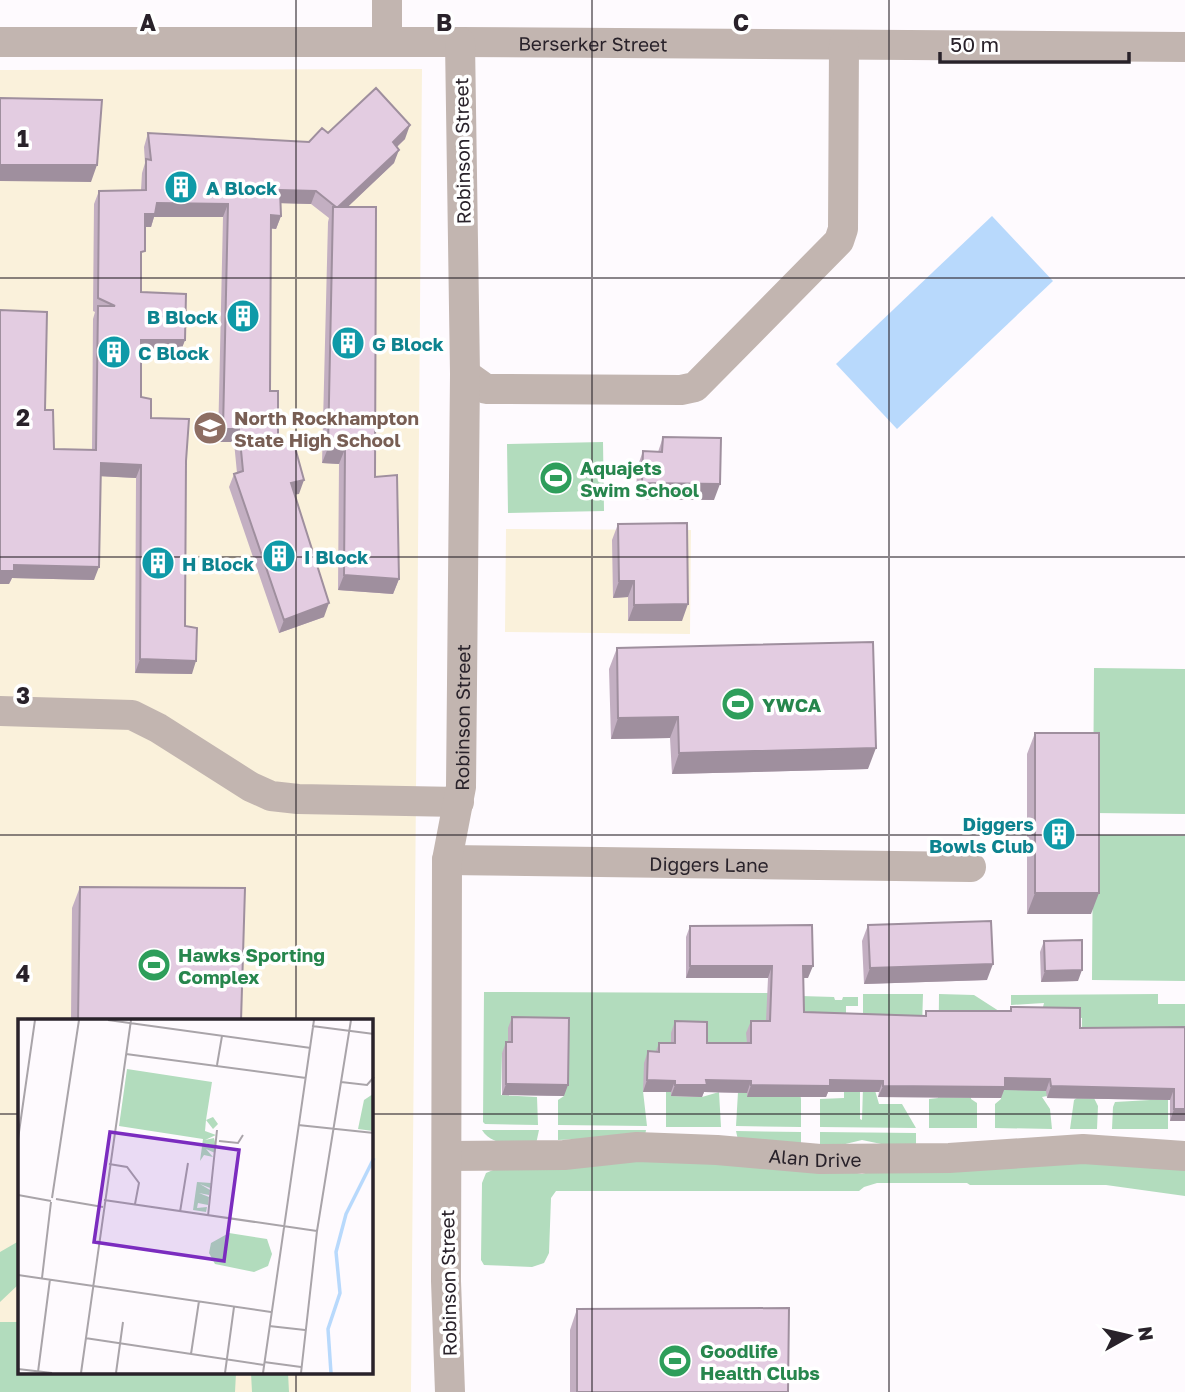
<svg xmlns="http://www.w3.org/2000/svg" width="1185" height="1392" font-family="'Golos Text',sans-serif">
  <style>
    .education { fill: #faf1db; fill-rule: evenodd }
    .green { fill: #b2dcbd }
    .water { fill: #b8d9fc }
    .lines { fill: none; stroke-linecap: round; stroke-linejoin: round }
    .minor { stroke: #c2b5b0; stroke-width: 30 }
    .wall { fill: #c3afc2 }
    .shaded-wall { fill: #9f8f9e }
    .building { fill: #e3cce1; stroke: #9f8f9e; stroke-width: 2 }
    .grid { fill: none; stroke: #29222a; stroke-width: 2; stroke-opacity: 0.55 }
    .labels { text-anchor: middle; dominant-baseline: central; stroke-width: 7; stroke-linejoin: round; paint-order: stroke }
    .street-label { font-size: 19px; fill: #29222a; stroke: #fff }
    .culture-label { font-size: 19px; font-weight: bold; fill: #0d838f; stroke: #fff; text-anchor: start }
    .education-label { font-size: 19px; font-weight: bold; fill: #785e54; stroke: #fff; text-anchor: start }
    .leisure-label { font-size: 19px; font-weight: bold; fill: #27864d; stroke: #fff; text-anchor: start }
    .inset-river { fill: none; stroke: #b8d9fc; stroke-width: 3.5 }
    .inset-road { fill: none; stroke: #a9a4a9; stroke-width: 2 }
    .view { fill: #7b2cbf; fill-opacity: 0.15; stroke: #7b2cbf; stroke-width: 3.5 }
    .inset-edge { fill: none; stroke: #29222a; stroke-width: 3.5 }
    .grid-label { font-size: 23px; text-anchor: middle; font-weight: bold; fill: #29222a; stroke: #fff; stroke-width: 7; stroke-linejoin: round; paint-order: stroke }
  </style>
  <rect width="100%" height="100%" fill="#fefafe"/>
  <path class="education" d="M422,69L411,1392H0V70ZM19,1021H371V1373H19Z
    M506,529L691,530L690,634L505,632Z"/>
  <path class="green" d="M603,442L604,511L508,513L507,444Z
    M1094,668L1185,669V814L1093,813Z
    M1093,835L1185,836V981L1092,980Z
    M484,992L784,993L801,1099V1127L736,1126L738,1092L747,1093V1096L768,1020L747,1054L707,1091L708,1033H671V1054L643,1091L647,1126L558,1125V1100L564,1096L565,1029L502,1053L501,1095L537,1097L538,1125L485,1124L483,1122Z
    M863,994H923L922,1026L863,1047Z
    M939,994L974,995L1002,1013L972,1087L971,1099L977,1103V1128H929V1099L938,1098Z
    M1158,994V1004H1185V1049L1168,1094V1129H1112L1113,1107L1115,1102L1150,1100L1093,1096L1098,1106L1097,1129H1070L1074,1100L1081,1095L1082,1018L1036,1009L1043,1007L1044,1003L1011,1005V995Z
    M801,996L834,997L835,1000H842L843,997H858V1006H846V1024H805Z
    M1001,1083L1047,1091V1096L1042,1097L1050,1109L1052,1129L995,1128V1104L1001,1099Z
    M863,1087H874L879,1104H902L916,1128L820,1127V1099L844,1098V1092L860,1090V1119L862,1120Z
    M666,1092H671V1096L702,1097L719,1092L721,1127H666Z
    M482,1130H539L536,1144C518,1143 493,1148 482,1130Z
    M558,1130H646L645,1136L558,1140Z
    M736,1131L801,1132V1143L738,1140Z
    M820,1132L916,1133V1146H891L862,1140L833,1147L820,1145Z
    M661,1159L833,1168L862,1174L883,1168L1043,1161L1185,1166V1196L1106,1185H970L967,1183H877L864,1187L859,1191H556L551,1198L549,1253L544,1263L532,1267L484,1265L481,1260L482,1183L486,1173L493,1170Z
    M19,1241V1284L0,1302V1252Z
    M0,1322H19V1373H236L235,1392H0Z
    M251,1373H288L289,1392H252Z"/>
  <path class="water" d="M992,216L1053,281L897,429L836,364Z"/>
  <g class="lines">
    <g class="minor">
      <path d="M387,0V42"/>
      <path id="s1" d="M0,42H460L1185,47"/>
      <path d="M465,374L486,389L681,390L695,387L839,241L843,229L844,45"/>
      <path d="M0,711L132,715L158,728L251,787L271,796L298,799L459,802"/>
      <path id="s2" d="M447,860L971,867"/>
      <path id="s3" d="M447,1156L564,1155L637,1147L717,1150L820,1159L949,1158L1083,1149L1185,1156"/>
      <path id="s4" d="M450,1392L446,1281L447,860L461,787L465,374L460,42"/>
    </g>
  </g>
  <path class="wall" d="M148,133L309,142L328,133L405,139L397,147L394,163L347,207L375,477L399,579L393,594L338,590L339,464L322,463L328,222L329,218L311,204L280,203L281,216L276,229L271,228L270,391L278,445L299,494H295L324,617L279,633L229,487L234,474L237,473L234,442H218L223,217H154L151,227H145L141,262V292L185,340L180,353L141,354V397L151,418L186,461L185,626L192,674L135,673L136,478L101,476L94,580L12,578L9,584L45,410L54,449L92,450L93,319L95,312L93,311L94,204L99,191L141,190L142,173L145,163L144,147Z
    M663,437L714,500L636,499L637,468L643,451L658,452Z
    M618,524L682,621H628V597L613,598L612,540Z
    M617,648L868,769L672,774L670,738L611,739L609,669Z
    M1035,733L1091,914H1027V754Z
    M80,887L241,1021H71L72,908Z
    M868,925L987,980L864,984L862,941Z
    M690,926L808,978H803L804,1012L925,1016L926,1011H1010L1011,1007L1080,1028L1185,1027V1121H1170V1100L1047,1098L1046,1091L1004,1090L1001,1098L878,1097L879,1092H828L826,1097H747V1093L704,1092L702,1097L671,1096V1092H643L644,1063L648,1051H656L659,1043H671V1033L675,1021L707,1043H747L746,1033L751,1021H766L768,978H686V937Z
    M1044,941L1078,981L1041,982L1040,952Z
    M512,1017L564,1096L502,1095V1053L506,1042H508V1028Z
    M577,1309L788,1392H570V1330Z"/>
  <path class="shaded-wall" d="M410,125L405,139L388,155L393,142Z
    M399,150L394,163L333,221L337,208Z
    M0,165H97L91,182L0,181Z
    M280,190L316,191L311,204L275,203Z
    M157,203L228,204L223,217H154L151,227H140L145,214Z
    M271,215L281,216L276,229L266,228Z
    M141,340H185L180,353L136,354Z
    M223,429H239L234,442H218Z
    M328,448L345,449L339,464L322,463Z
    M101,463L141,465L136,478L96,476Z
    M304,480L299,494L286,496L291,483Z
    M642,483L720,484L714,500L636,499Z
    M14,565L99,567L94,580L12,578L9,584H0V571Z
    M344,575L399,579L393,594L338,590Z
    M619,581H634L628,597L613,598Z
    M329,603L324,617L279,633L284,620Z
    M688,604L682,621H628L634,605Z
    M140,659L196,661L192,674L135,673Z
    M678,717L670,738L611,739L618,718Z
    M876,748L868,769L672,774L679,753Z
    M1035,893H1099L1091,914H1027Z
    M993,964L987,980L864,984L870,968Z
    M690,966H772L768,978H686Z
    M803,966H813L808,978H798Z
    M1082,970L1078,981L1041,982L1045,971Z
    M1005,1078L1050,1079L1046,1091L1004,1090L1001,1098L878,1097L883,1086Z
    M647,1080L675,1081L671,1092H643Z
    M706,1080L751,1081L747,1093L704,1092L702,1097L671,1096L675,1085Z
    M830,1080L883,1081L879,1092H828L826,1097H747L751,1085Z
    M506,1084L568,1085L564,1096L502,1095Z
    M1051,1086L1174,1089L1170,1100L1047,1098Z
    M1174,1109H1185V1121H1170Z"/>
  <path class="building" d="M376,88L410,125L393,142L399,150L338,207H336L316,191L280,190L281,216L271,215L270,391H278V445L293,440L304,480L291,483L329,603L284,620L234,474L243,471L239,429H223L228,204L157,203L155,214H145V251L141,252V292L186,294L185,340H141V397L151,399V418L189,419L186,461L185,626L197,628L196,661L140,659L141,465L101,463L99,567L14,565V571H0V310L47,312L45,410H53L54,449L96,450L98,306H115L98,298L99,191L146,190V159L151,160L148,133L309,142L322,128L328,133Z
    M0,98L102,100L97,165H0Z
    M333,207H376L375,477L397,475L399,579L344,575L345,449L328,448Z
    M663,437L721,438L720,484L642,483L643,451L662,452Z
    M687,523L688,604L634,605V581H619L618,524Z
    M873,642L876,748L679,753L678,717L618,718L617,648Z
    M1035,733H1099V893H1035Z
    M80,887L245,888L241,1021H78Z
    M991,921L993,964L870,968L868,925Z
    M812,925L813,966H803L804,1012L926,1016V1011H1011V1007L1080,1008V1028L1185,1027V1109H1174V1089L1051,1086L1050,1079L1005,1078V1087L883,1086V1081L830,1080V1086L751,1085V1081L706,1080L707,1085H675V1081L647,1080L648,1051L659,1052V1043H675V1021L707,1022V1043H751V1021H770L772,966H690V926Z
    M1082,940V970L1045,971L1044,941Z
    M512,1017L569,1018L568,1085L506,1084V1042H512Z
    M789,1308L788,1392H577V1309Z"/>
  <path class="grid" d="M296,0V1021M592,0V1392M889,0V1392M0,278H1185M0,557H1185M0,835H1185M0,1114H19M371,1114H1185M296,1373V1392"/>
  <defs>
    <symbol id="building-disc" viewBox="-11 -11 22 22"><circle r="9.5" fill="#0f9aa8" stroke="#fff"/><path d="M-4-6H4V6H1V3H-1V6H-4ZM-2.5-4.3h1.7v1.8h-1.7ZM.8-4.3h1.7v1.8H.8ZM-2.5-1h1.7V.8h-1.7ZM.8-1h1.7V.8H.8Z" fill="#fff"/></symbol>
    <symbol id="school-disc" viewBox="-11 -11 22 22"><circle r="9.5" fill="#8d6e63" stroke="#fff"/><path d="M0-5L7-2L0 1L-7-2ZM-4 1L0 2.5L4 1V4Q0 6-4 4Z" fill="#fff"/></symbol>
    <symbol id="stadium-disc" viewBox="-11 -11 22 22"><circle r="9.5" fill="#2e9e5b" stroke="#fff"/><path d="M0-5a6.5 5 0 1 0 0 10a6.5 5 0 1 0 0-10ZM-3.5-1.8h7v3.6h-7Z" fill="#fff"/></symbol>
  </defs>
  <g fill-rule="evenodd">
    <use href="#building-disc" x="162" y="168" width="38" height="38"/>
    <use href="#building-disc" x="224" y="297" width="38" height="38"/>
    <use href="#building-disc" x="329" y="324" width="38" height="38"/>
    <use href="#building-disc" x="95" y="333" width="38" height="38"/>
    <use href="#school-disc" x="191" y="409" width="38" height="38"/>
    <use href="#stadium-disc" x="537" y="459" width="38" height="38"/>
    <use href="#building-disc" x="260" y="537" width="38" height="38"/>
    <use href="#building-disc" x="139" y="544" width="38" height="38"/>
    <use href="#stadium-disc" x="719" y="685" width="38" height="38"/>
    <use href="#building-disc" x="1040" y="815" width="38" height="38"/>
    <use href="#stadium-disc" x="135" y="946" width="38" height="38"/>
    <use href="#stadium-disc" x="656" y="1342" width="38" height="38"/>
  </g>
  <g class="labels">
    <g class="street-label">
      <text stroke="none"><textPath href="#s1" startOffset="593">Berserker Street</textPath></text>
      <text transform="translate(462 151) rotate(-91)">Robinson Street</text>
      <text stroke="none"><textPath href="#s4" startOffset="676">Robinson Street</textPath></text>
      <text stroke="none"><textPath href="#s2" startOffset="262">Diggers Lane</textPath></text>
      <text stroke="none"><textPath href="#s3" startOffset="369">Alan Drive</textPath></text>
      <text transform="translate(448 1283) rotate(-91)">Robinson Street</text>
    </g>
    <g class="culture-label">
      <text x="206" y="187">A Block</text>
      <text x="218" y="316" text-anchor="end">B Block</text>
      <text x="372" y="343">G Block</text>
      <text x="138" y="352">C Block</text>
      <text x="304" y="556">I Block</text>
      <text x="182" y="563">H Block</text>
      <text x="1034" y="823" text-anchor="end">Diggers<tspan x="1034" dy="22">Bowls Club</tspan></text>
    </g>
    <g class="education-label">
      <text x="234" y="417">North Rockhampton<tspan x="234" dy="22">State High School</tspan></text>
    </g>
    <g class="leisure-label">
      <text x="580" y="467">Aquajets<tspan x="580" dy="22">Swim School</tspan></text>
      <text x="762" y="704">YWCA</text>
      <text x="178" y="954">Hawks Sporting<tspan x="178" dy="22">Complex</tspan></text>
      <text x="700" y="1350">Goodlife<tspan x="700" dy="22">Health Clubs</tspan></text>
    </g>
  </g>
  <g transform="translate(18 1019)">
    <rect width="355" height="355" fill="#fefafe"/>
    <path d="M109,50L194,63L188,101L195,98L200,105L195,110L188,101L187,112L198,116L187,121L196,119L198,127L186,124L198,129L197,134L188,130L195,138L186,136L182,142L185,120L101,107ZM355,75V112L340,110L346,81ZM179,163L193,164L192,169L182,165L192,171L191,176L181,174L191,178L190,186L180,184L179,189L189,188L188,193L175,191ZM211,214L249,220L254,235L250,247L236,253L197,245L191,234L193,224Z" fill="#b2dcbd"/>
    <path class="inset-river" d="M313,354L310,310L322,274L318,233L328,195L356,139"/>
    <path class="inset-road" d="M90,1L293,29M294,7L356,15M108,35L288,59M199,46L204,17M323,63L349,66L356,58M280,106L356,114M0,120L17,1M201,122L220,124L225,116M91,145L109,148L121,164L117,185M0,176L33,182M34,179L61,1M38,180L85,188M86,181L299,212M162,193L170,144M190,197L199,111M0,256L253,293M24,259L33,183M251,307L287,311M67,319L246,346M173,335L181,282M246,343L283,348M0,350L34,354M20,353L32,260M63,354L113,1M98,354L105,303M207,354L216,288M245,354L296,1M283,354L299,212L333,1"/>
    <path class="view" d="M92,113L221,131L206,242L76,223Z"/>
    <rect width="355" height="355" class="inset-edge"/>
  </g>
  <g class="grid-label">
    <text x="148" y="31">A</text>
    <text x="444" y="31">B</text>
    <text x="741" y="31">C</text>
    <text x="23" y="147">1</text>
    <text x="23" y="426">2</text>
    <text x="23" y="704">3</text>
    <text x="23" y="982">4</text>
  </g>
  <g transform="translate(1129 1336) rotate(82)" stroke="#ffffff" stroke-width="5" paint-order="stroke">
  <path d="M0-5L12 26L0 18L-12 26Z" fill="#29222a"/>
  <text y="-10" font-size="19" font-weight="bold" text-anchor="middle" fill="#29222a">N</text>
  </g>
  <path d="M940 52v10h189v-10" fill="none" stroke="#29222a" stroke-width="3.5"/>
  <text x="950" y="52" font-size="21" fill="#29222a" stroke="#ffffff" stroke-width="5" paint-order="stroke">50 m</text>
</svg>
